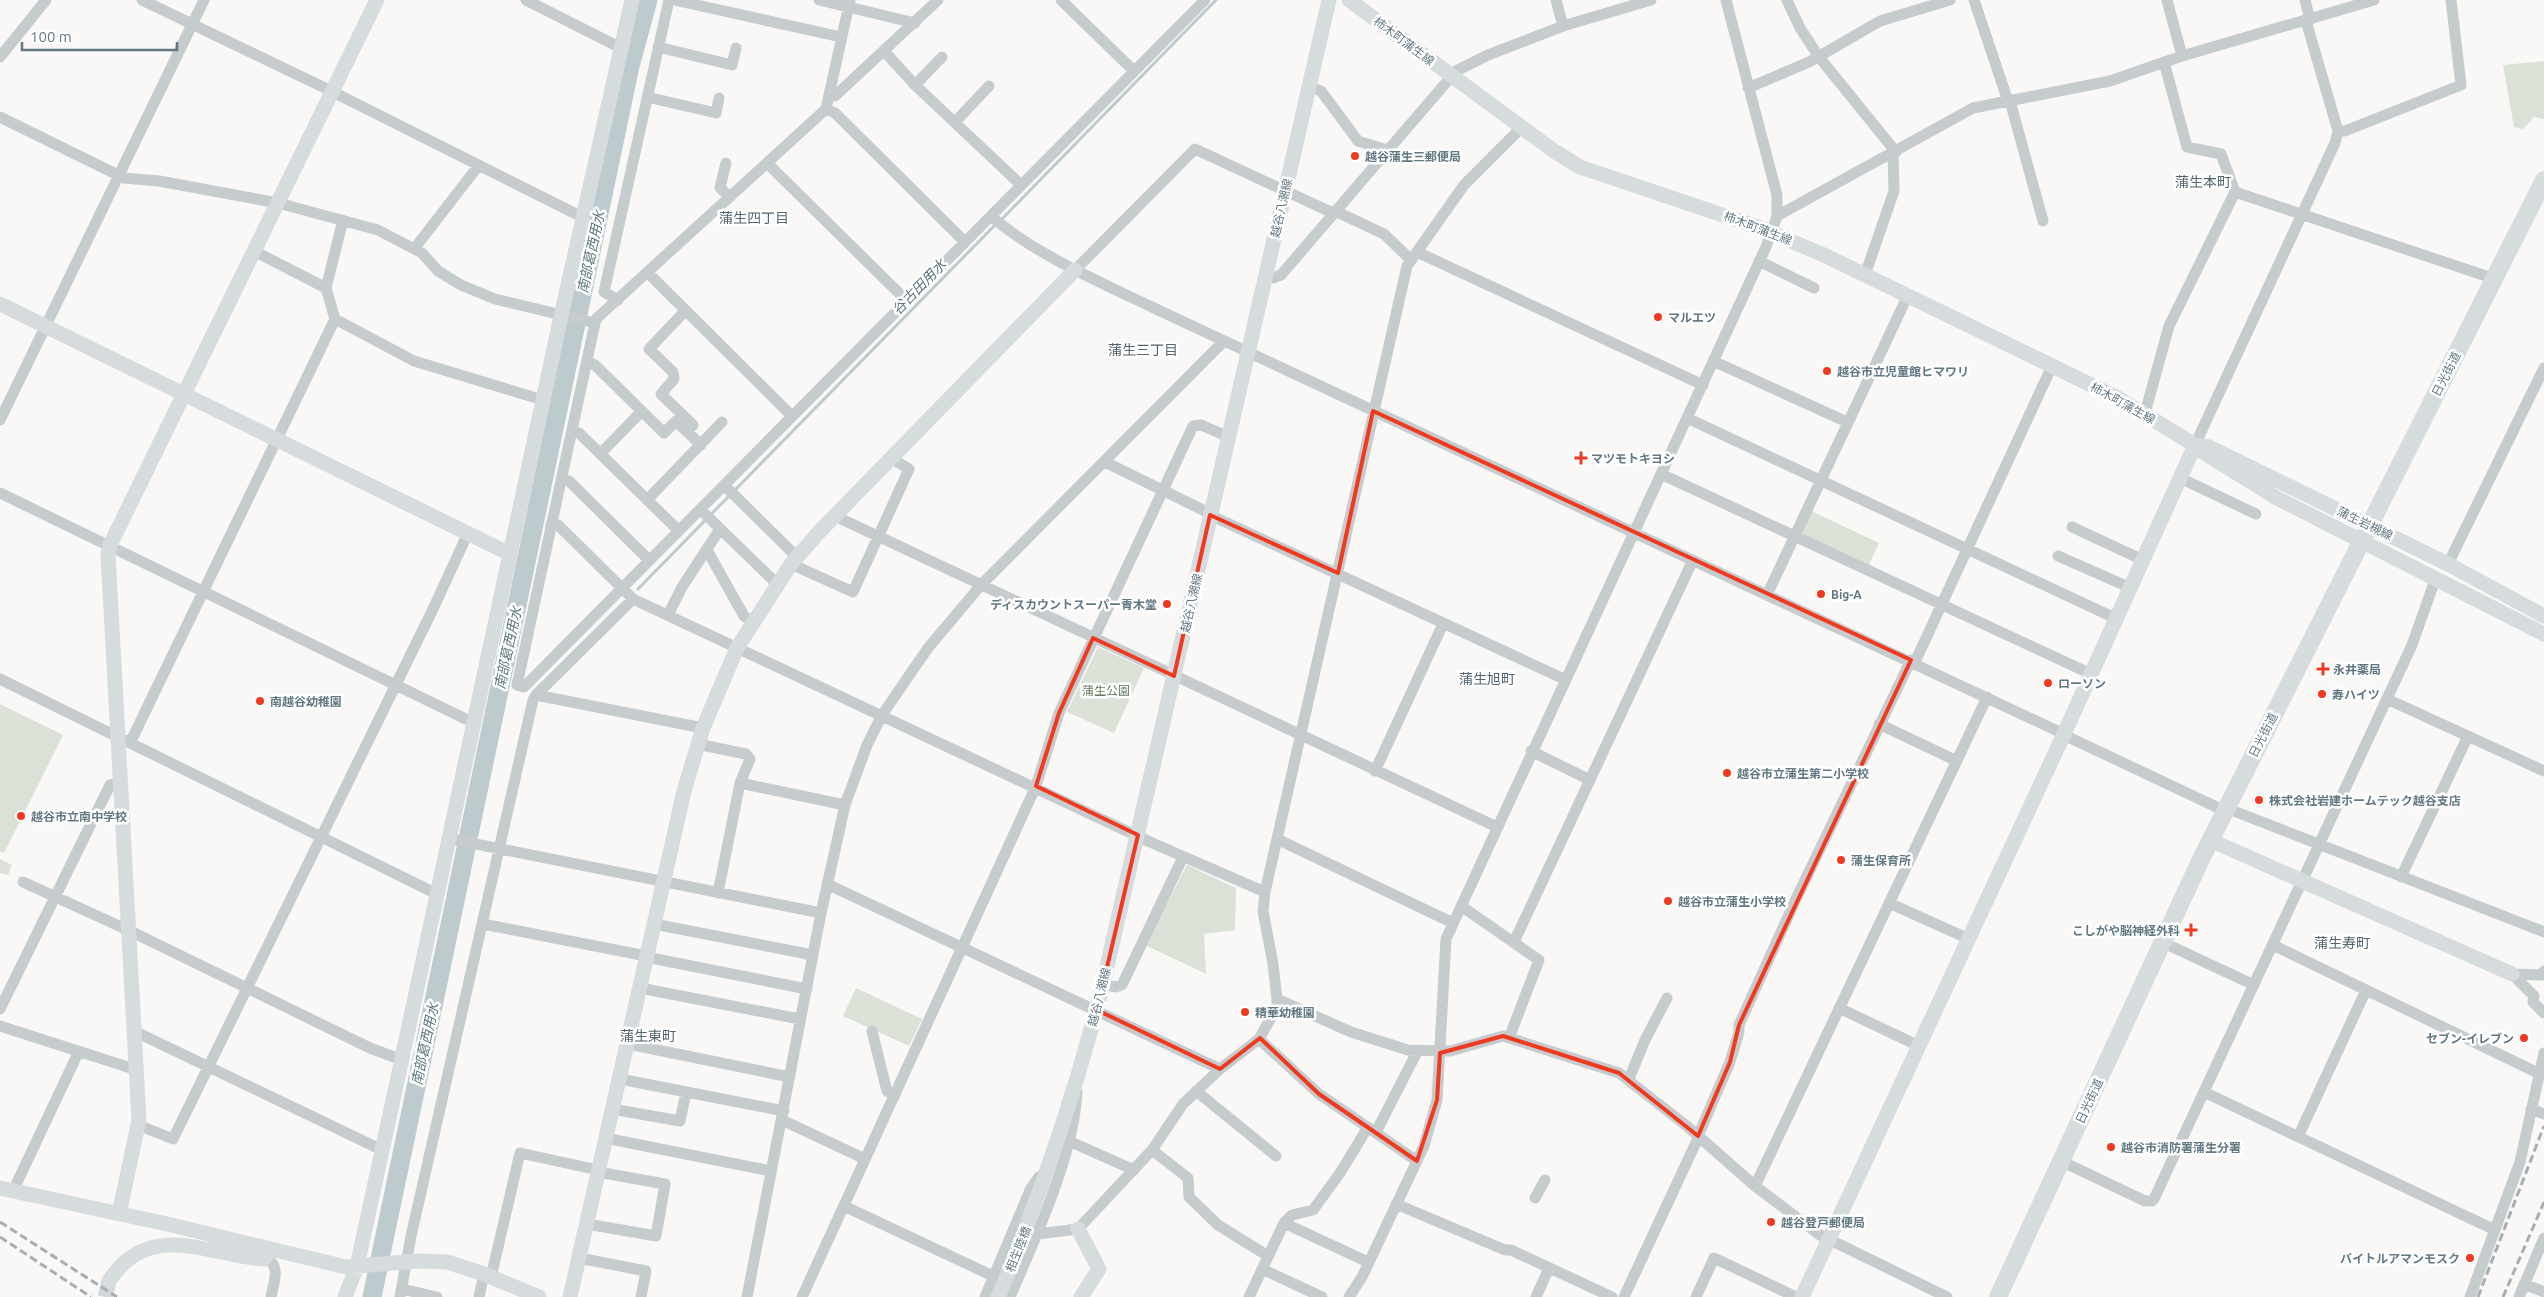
<svg xmlns="http://www.w3.org/2000/svg" width="2544" height="1297" font-family="Ubuntu,'Noto Sans JP',sans-serif">
  <style>
    .green { fill: #dbe1d6 }
    .lines { fill: none; stroke-linecap: round; stroke-linejoin: round }
    .stream { stroke: #bdcbce; stroke-width: 3 }
    .river { stroke: #bdcbce; stroke-width: 19 }
    .secondary-tunnel { stroke: #d3d8d9; stroke-width: 15; stroke-dasharray: 15 8; stroke-linecap: butt }
    .street { stroke: #c6cbce; stroke-width: 11 }
    .secondary { stroke: #d6dbde; stroke-width: 15 }
    .primary { stroke: #d6dbde; stroke-width: 18 }
    .rail { stroke: #a6aeb3; stroke-width: 3; stroke-dasharray: 8 4; stroke-linecap: butt }
    .marked { fill: none; stroke: #ef3a20; stroke-width: 4; stroke-linejoin: round }
    .poi-dot { fill: #ef3a20; stroke: #fff; stroke-width: 2 }
    .labels { text-anchor: middle; dominant-baseline: central; stroke-width: 5; stroke-linejoin: round; paint-order: stroke }
    .street-label { font-size: 12px; fill: #627883; stroke: #fff }
    .poi-label { font-size: 12px; font-weight: bold; fill: #627883; stroke: #fff; text-anchor: start }
    .park-label { font-size: 12px; fill: #687a61; stroke: #fff }
    .neighbourhood-label { font-size: 14px; fill: #54656d; stroke: #fff }
    .water-label { font-size: 14px; font-style: italic; fill: #5d787d; stroke: #fff }
  </style>
  <rect width="100%" height="100%" fill="#f9f8f6"/>
  <path class="green" d="M2544,61V119L2534,117L2523,129L2514,127L2503,65Z
    M1811,511L1879,543L1868,567L1802,536L1801,533Z
    M1098,647L1144,668L1114,733L1067,712Z
    M0,704L63,735L4,853L0,851Z
    M0,859L12,865L8,875L0,873Z
    M1187,865L1236,888L1235,930L1204,934L1206,974L1145,945Z
    M856,988L922,1019L909,1046L843,1016Z"/>
  <g class="lines">
    <path class="stream" d="M1001,220L1216,0
      M734,491L996,224
      M638,589L730,495"/>
    <path class="river" d="M372,1297L630,66L648,0"/>
    <path class="secondary-tunnel" d="M105,1297L109,1281"/>
    <path class="street" d="M142,0L325,88L584,218
      M526,0L621,48
      M674,0L841,37
      M819,0L915,23
      M1061,0L1133,70
      M1556,0L1563,26
      M1787,0L1800,28L1819,57L1896,152
      M1974,0L2008,101
      M2167,0L2182,56
      M2305,0L2310,20
      M658,47L732,65L736,48
      M884,51L915,85L1021,185
      M0,57L46,0
      M915,85L942,57
      M1309,86L1321,91L1358,141L1387,150
      M1748,88L1809,62L1880,21L1950,0
      M829,96H835L938,0
      M647,97L716,113L719,98
      M2010,101L2043,221
      M826,109L835,113L965,242
      M0,117L124,178L159,181L278,203L378,230L422,253L438,271L461,285L495,299L595,323L597,318L826,109L850,0
      M955,122L989,86
      M2338,131H2345L2461,85L2451,0
      M726,163L720,188L730,197
      M767,163L907,301
      M2235,192L2495,279
      M1335,211L1384,234L1411,260
      M991,216C1034,254 1104,284 1156,309L2064,734
      M1777,216L1973,108L2110,81L2182,56L2374,0
      M414,249L479,165
      M254,251L326,288L335,319L414,361L543,400
      M1417,252L1703,385
      M1759,261L1814,288
      M1075,270L1195,149L1333,213
      M648,273L792,416
      M1865,275L1894,191L1893,153
      M1266,276L1273,278L1281,275L1456,71L1488,55L1563,26L1651,0
      M326,288L343,220
      M618,300L604,292L669,0
      M685,311L649,349L673,372L674,379L661,394L693,425L687,431
      M595,323L517,685L524,687L1205,0
      M587,361L595,365L664,433L676,421L701,445
      M1713,361L1847,422
      M2145,413L2169,326L2235,192L2221,154L2187,147L2164,62
      M1687,418L2117,619
      M0,420L204,0
      M572,431L579,433L678,530
      M2195,445L2335,143L2338,131L2306,21
      M600,454L642,411
      M1105,462L1211,514
      M1661,474L2091,674
      M2180,478L2256,514
      M561,479L569,481L649,560
      M724,485L797,557
      M0,493L474,723
      M647,500L722,422
      M700,509L777,584
      M1210,515L1564,679
      M835,516L1497,827
      M551,524L558,525L633,599L1150,842L1265,892
      M2072,527L2143,560
      M707,550L744,616L753,622
      M2058,556L2131,588
      M791,564L853,592L909,469L891,458
      M2448,564L2544,368
      M1767,595L1908,295
      M668,615L682,587L720,529
      M1915,662L2052,366
      M0,679L437,894
      M536,695L703,728
      M2387,699L2544,771
      M1879,724L1957,761
      M2064,735L2225,811
      M130,743L335,319
      M697,744L746,754L750,759L740,783L718,893
      M1531,751L1590,780
      M1375,771L1443,624
      M740,783L845,805
      M2226,808L2544,932
      M451,839L821,913
      M1277,839L1453,923
      M2401,877L2468,736
      M23,882L130,931L370,1048L402,1060
      M827,884L1220,1069
      M1889,903L1969,939
      M1461,906L1539,960L1509,1038
      M483,924L646,956
      M654,924L813,955
      M1514,942L1693,560
      M2164,943L2254,985
      M2273,945L2538,1073
      M646,957L807,989
      M2544,971L2542,975L2512,974L2534,996L2533,1002L2544,1013
      M1103,984L1115,987L1122,985L1183,857
      M640,988L800,1019
      M1277,999L1351,1032L1408,1050L1450,1051L1503,1036L1619,1073L1688,1127L1755,1186L1820,1235L1947,1297
      M1839,1008L1919,1046
      M0,1009L110,785L120,782
      M0,1026L137,1070
      M134,1031L382,1150
      M872,1031L887,1091L895,1095
      M1259,1039L1319,1094L1417,1161
      M628,1044L790,1077
      M620,1079L784,1111
      M1629,1079L1645,1040L1667,998
      M1196,1091L1276,1156
      M2204,1092L2495,1230
      M612,1109L680,1121L686,1092
      M2531,1109L2544,1114
      M782,1120L865,1159
      M138,1125L173,1139L433,609L468,533
      M1376,1132L1417,1052
      M1698,1136L1730,1062L1739,1032V1025L1796,899L1911,660
      M2298,1137L2366,990
      M605,1138L771,1171
      M1062,1138L1134,1170
      M1152,1150L1188,1178L1189,1197L1218,1225L1268,1256
      M2061,1161L2145,1201H2152L2154,1199L2412,645L2435,580
      M1755,1186L1987,697
      M13,1191L79,1051
      M1535,1198L1545,1180
      M1396,1204L1505,1250H1511L1612,1297
      M844,1206L995,1277
      M1284,1223L1368,1262
      M587,1224L656,1236L665,1184L598,1172
      M1037,1234L1078,1229L1152,1150L1183,1104L1220,1069L1259,1039L1277,1007V999L1273,964L1263,911L1265,892L1407,266L1464,185L1522,127
      M266,1257C281,1267 274,1281 271,1297
      M579,1258L646,1271L641,1297
      M1262,1269L1322,1297
      M491,1277L520,1153L598,1170
      M2524,1284L2544,1292
      M402,1289L437,1297
      M400,1297L411,1236L533,700L536,695L633,599
      M479,1297L484,1274
      M747,1297L821,913L845,805L867,745L882,715L928,648L981,585L1224,341
      M802,1297L1036,786L1059,713L1193,426L1201,425L1229,437
      M985,1297L1031,1188L1039,1177L1045,1174
      M1010,1297C1035,1239 1074,1155 1077,1092
      M1249,1297L1284,1223L1292,1215L1313,1210L1340,1173L1368,1127
      M1349,1297L1362,1277L1424,1146L1437,1100L1446,939L1766,247L1777,216V195L1726,0
      M1536,1297L1549,1268
      M1624,1297L1699,1136
      M1696,1297L1714,1258L1796,1297
      M2470,1297L2520,1162L2544,1053
      M2519,1297L2544,1238"/>
    <path class="secondary" d="M1349,0L1554,151L1580,167L1761,228L1826,256L2116,397L2195,445L2209,447L2448,564L2544,616
      M0,304L510,554
      M2201,451L2275,497L2544,634
      M2210,840L2512,974
      M0,1188L167,1224L346,1267L417,1261L447,1262L484,1274L539,1297
      M119,1214L139,1120L108,555L110,545L377,0
      M1078,1229L1099,1269L1081,1297
      M109,1281C148,1220 206,1254 263,1259L266,1257L267,1248
      M345,1297L357,1266L395,1091L561,316L632,0
      M570,1297L684,791L703,728L737,648L791,564L820,531L1075,270
      M998,1297C1041,1195 1076,1091 1103,984L1329,0
      M1802,1297L2064,734L2195,445"/>
    <path class="primary" d="M1998,1297L2202,857L2544,180"/>
    <path class="rail" d="M0,1222L117,1297
      M0,1237L91,1297
      M2478,1297L2544,1126
      M2503,1297L2544,1202"/>
  </g>
  <path class="marked" d="M1373,411L1911,660L1739,1025L1730,1062L1698,1136L1619,1073L1503,1036L1440,1053L1437,1100L1417,1161L1319,1094L1260,1038L1220,1069L1097,1010L1138,835L1036,786L1059,713L1093,638L1174,676L1210,515L1338,573Z"/>
  <g class="poi-dot">
    <circle cx="1355" cy="156" r="5"/>
    <circle cx="1658" cy="317" r="5"/>
    <circle cx="1827" cy="371" r="5"/>
    <path d="M1578.5 450.5h5v5h5v5h-5v5h-5v-5h-5v-5h5z"/>
    <circle cx="1821" cy="594" r="5"/>
    <circle cx="1167" cy="604" r="5"/>
    <path d="M2320.5 661.5h5v5h5v5h-5v5h-5v-5h-5v-5h5z"/>
    <circle cx="2048" cy="683" r="5"/>
    <circle cx="2322" cy="694" r="5"/>
    <circle cx="260" cy="701" r="5"/>
    <circle cx="1727" cy="773" r="5"/>
    <circle cx="2259" cy="800" r="5"/>
    <circle cx="21" cy="816" r="5"/>
    <circle cx="1841" cy="860" r="5"/>
    <circle cx="1668" cy="901" r="5"/>
    <path d="M2188.5 922.5h5v5h5v5h-5v5h-5v-5h-5v-5h5z"/>
    <circle cx="1245" cy="1012" r="5"/>
    <circle cx="2524" cy="1038" r="5"/>
    <circle cx="2111" cy="1147" r="5"/>
    <circle cx="1771" cy="1222" r="5"/>
    <circle cx="2470" cy="1258" r="5"/>
  </g>
  <g class="labels">
    <g class="street-label">
      <text transform="translate(1404 41) rotate(37)">柿木町蒲生線</text>
      <text transform="translate(1281 208) rotate(-77)">越谷八潮線</text>
      <text transform="translate(1758 228) rotate(21)">柿木町蒲生線</text>
      <text transform="translate(2446 374) rotate(-63)">日光街道</text>
      <text transform="translate(2123 403) rotate(29)">柿木町蒲生線</text>
      <text transform="translate(2365 523) rotate(26)">蒲生岩槻線</text>
      <text transform="translate(1191 603) rotate(-77)">越谷八潮線</text>
      <text transform="translate(2263 735) rotate(-63)">日光街道</text>
      <text transform="translate(1099 997) rotate(-76)">越谷八潮線</text>
      <text transform="translate(2089 1101) rotate(-65)">日光街道</text>
      <text transform="translate(1018 1249) rotate(-68)">相生陸橋</text>
    </g>
    <g class="poi-label">
      <text x="1365" y="156">越谷蒲生三郵便局</text>
      <text x="1668" y="317">マルエツ</text>
      <text x="1837" y="371">越谷市立児童館ヒマワリ</text>
      <text x="1591" y="458">マツモトキヨシ</text>
      <text x="1831" y="594">Big-A</text>
      <text x="1157" y="604" text-anchor="end">ディスカウントスーパー青木堂</text>
      <text x="2333" y="669">永井薬局</text>
      <text x="2058" y="683">ローソン</text>
      <text x="2332" y="694">寿ハイツ</text>
      <text x="270" y="701">南越谷幼稚園</text>
      <text x="1737" y="773">越谷市立蒲生第二小学校</text>
      <text x="2269" y="800">株式会社岩建ホームテック越谷支店</text>
      <text x="31" y="816">越谷市立南中学校</text>
      <text x="1851" y="860">蒲生保育所</text>
      <text x="1678" y="901">越谷市立蒲生小学校</text>
      <text x="2180" y="930" text-anchor="end">こしがや脳神経外科</text>
      <text x="1255" y="1012">精華幼稚園</text>
      <text x="2514" y="1038" text-anchor="end">セブン-イレブン</text>
      <text x="2121" y="1147">越谷市消防署蒲生分署</text>
      <text x="1781" y="1222">越谷登戸郵便局</text>
      <text x="2460" y="1258" text-anchor="end">バイトルアマンモスク</text>
    </g>
    <g class="park-label">
      <text x="1106" y="690">蒲生公園</text>
    </g>
    <g class="neighbourhood-label">
      <text x="2203" y="182">蒲生本町</text>
      <text x="754" y="218">蒲生四丁目</text>
      <text x="1143" y="350">蒲生三丁目</text>
      <text x="1487" y="679">蒲生旭町</text>
      <text x="2342" y="943">蒲生寿町</text>
      <text x="648" y="1036">蒲生東町</text>
    </g>
    <g class="water-label">
      <text transform="translate(591 252) rotate(-78)">南部葛西用水</text>
      <text transform="translate(919 287) rotate(-46)">谷古田用水</text>
      <text transform="translate(508 648) rotate(-78)">南部葛西用水</text>
      <text transform="translate(425 1044) rotate(-78)">南部葛西用水</text>
    </g>
  </g>
  <path d="M22 42v8h155v-8" fill="none" stroke="#627883" stroke-width="2.5"/>
  <text x="30" y="42" font-size="15" fill="#627883" stroke="#ffffff" stroke-width="4" paint-order="stroke">100 m</text>
</svg>
